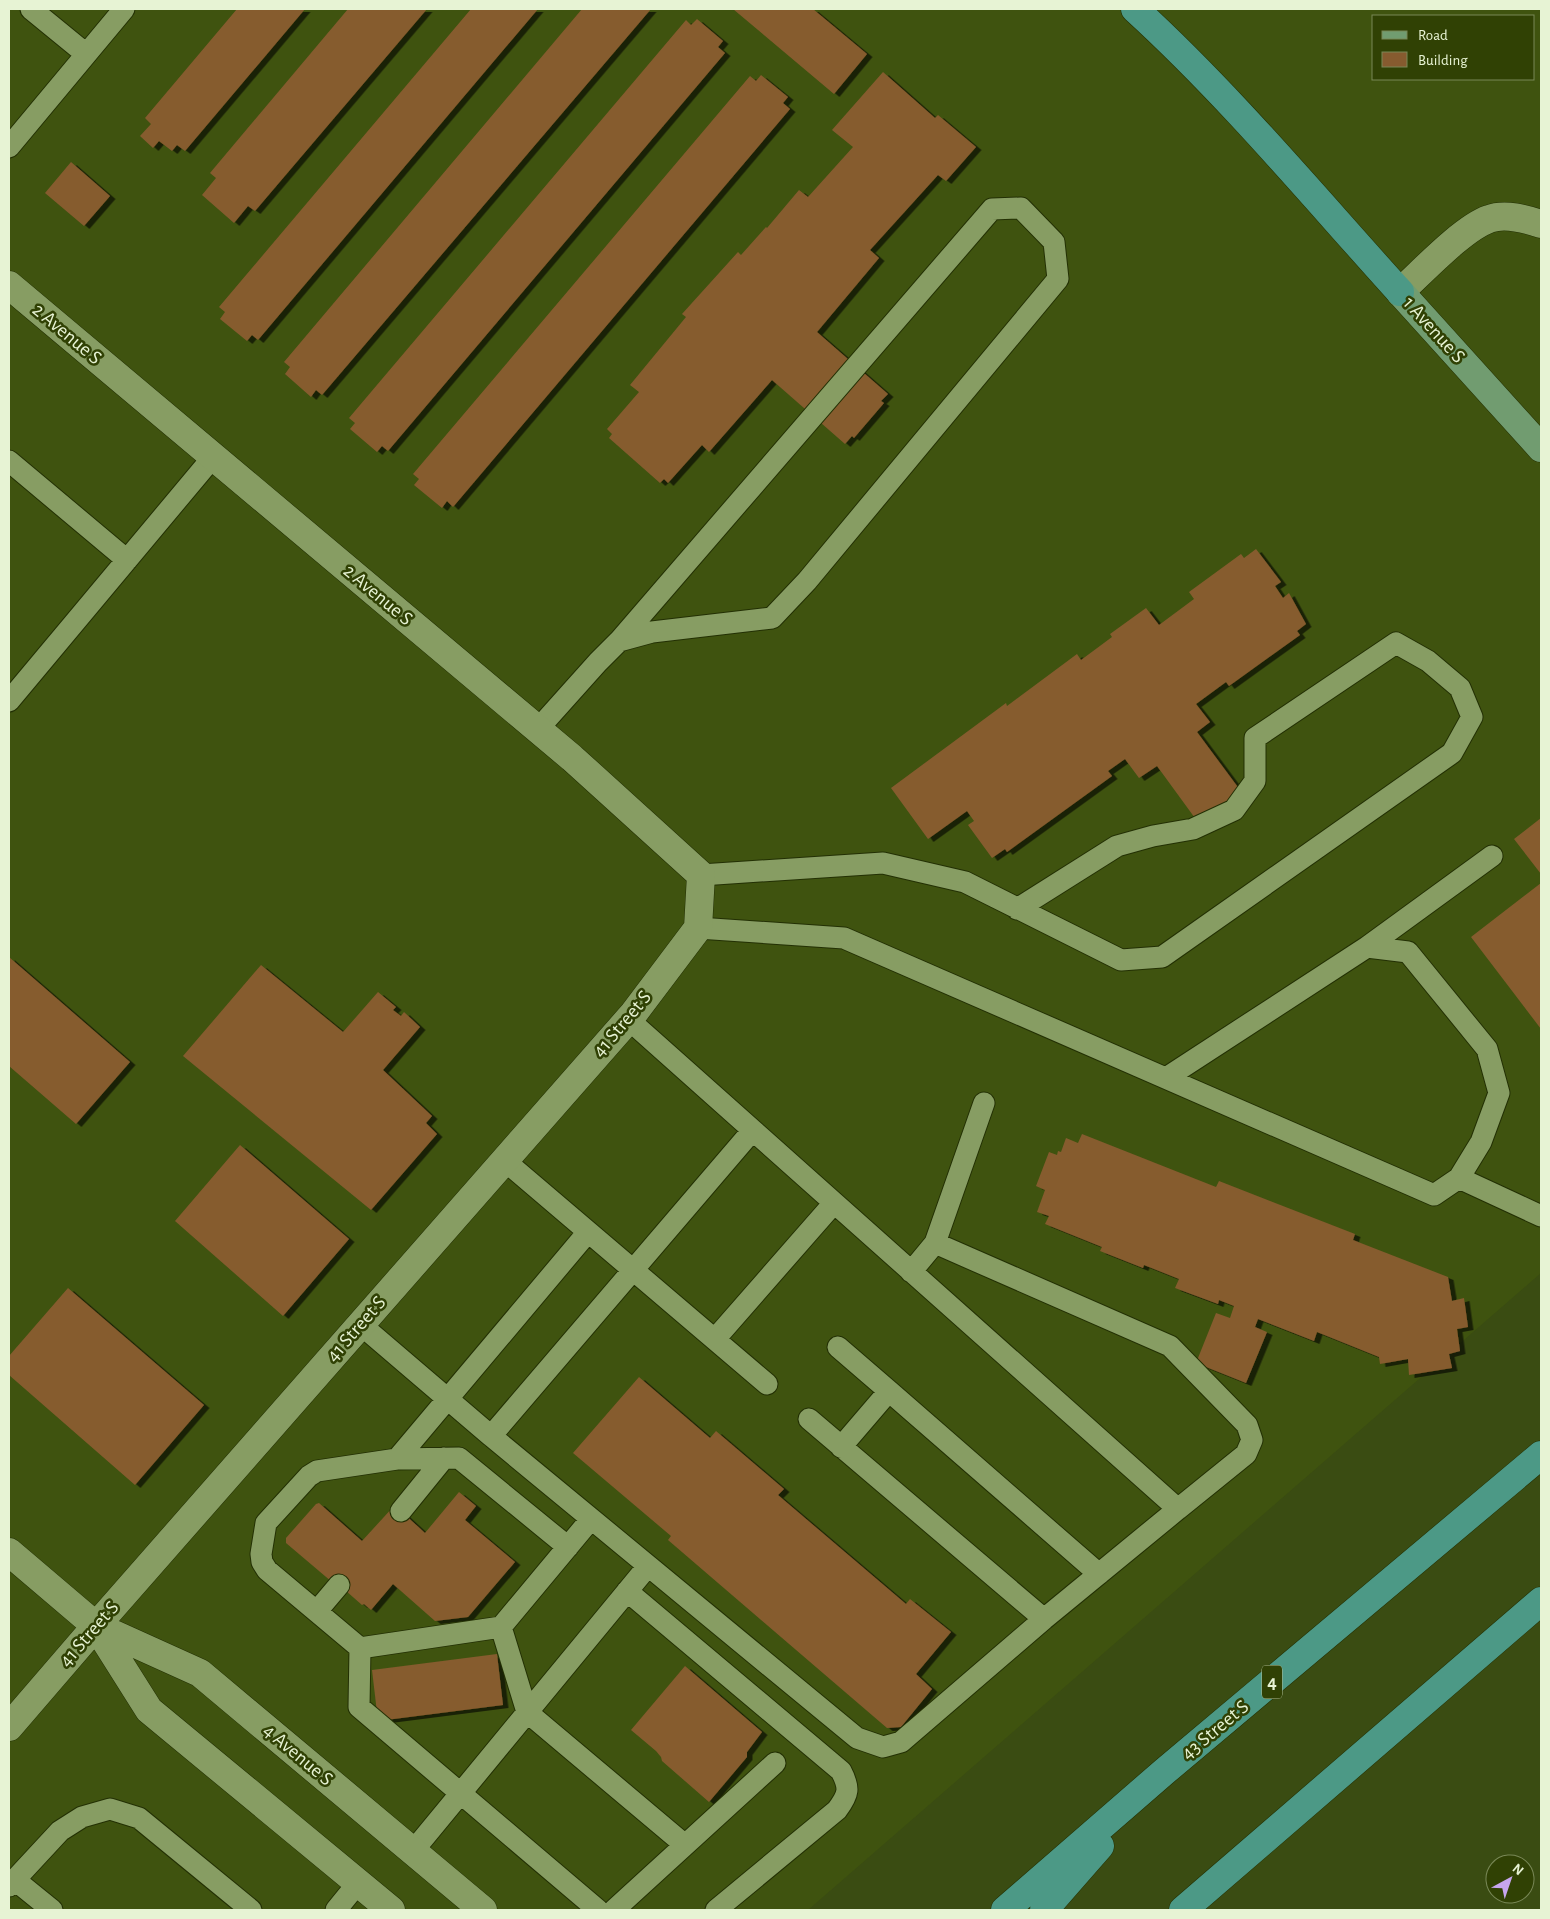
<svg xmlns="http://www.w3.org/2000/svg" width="1550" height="1919" font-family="'Alegreya Sans',sans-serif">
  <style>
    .built { fill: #3f530f; fill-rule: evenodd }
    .building { fill: #865b2f; filter: url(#shadow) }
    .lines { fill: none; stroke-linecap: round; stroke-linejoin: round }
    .service-casing { stroke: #233004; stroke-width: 23 }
    .minor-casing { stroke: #233004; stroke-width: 29 }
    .secondary-casing { stroke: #233004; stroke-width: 29 }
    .trunk-casing { stroke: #233004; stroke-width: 29 }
    .service { stroke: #879d63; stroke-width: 21 }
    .minor { stroke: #879d63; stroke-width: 28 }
    .secondary { stroke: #719c70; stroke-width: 28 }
    .trunk { stroke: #4c9986; stroke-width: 28 }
    .labels { text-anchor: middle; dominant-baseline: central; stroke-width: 5; stroke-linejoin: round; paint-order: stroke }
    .shield { fill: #304104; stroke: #b0be96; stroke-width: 1 }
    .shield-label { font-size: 19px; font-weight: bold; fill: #e7f3d4 }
    .street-label { font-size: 20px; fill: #e7f3d4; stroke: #304104 }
  </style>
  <defs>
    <filter id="shadow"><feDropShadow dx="5.5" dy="3" stdDeviation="0" flood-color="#0009"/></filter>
  </defs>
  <rect width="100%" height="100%" fill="#3a4c12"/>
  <path class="built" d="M9,9H1541V1273L808,1910H9ZM1374,16H1534V79H1374Z"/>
  <path class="building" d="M237,9H305L185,151L177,145L172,151L159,141L153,148L140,136L151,124L145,118Z
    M348,9H427L255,211L248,206L234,223L202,195L216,178L210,173Z
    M471,9H538L258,340L252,335L247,341L220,319L225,312L219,307Z
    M582,9H651L322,395L316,390L311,397L285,374L290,367L284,362Z
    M733,9H813L867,54L834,94Z
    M697,19L723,41L718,47L725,53L388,451L382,446L377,452L350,429L355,423L349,418L686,20L691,25Z
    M883,72L935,118L938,115L976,147L946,181L938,175L870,250L879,258L817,332L888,394L881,401L884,403L854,438L852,436L845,444L772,380L709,452L702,445L668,483L664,479L660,483L609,438L612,434L607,429L639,392L630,385L686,317L682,314L738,252L741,255L766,227L767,228L799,190L808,197L853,147L832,130Z
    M761,75L788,97L783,103L790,109L453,507L447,501L442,508L414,485L419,479L413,474L750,76L756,81Z
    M71,162L110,196L84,226L45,193Z
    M1256,549L1281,582L1275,586L1283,598L1289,593L1306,624L1297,631L1300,635L1229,686L1226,682L1196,704L1210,722L1197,732L1243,794L1200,825L1157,766L1139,778L1125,759L1108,771L1112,776L1007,852L1005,849L992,858L968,825L974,821L967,811L928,839L891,788L1006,703L1007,706L1077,654L1081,660L1112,637L1110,634L1146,608L1159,625L1194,599L1189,592L1241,554L1244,558Z
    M1541,818V874L1514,839Z
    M1541,883V1029L1471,937Z
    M9,957L130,1062L76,1124L9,1066Z
    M261,965L343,1032L378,992L396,1007L393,1010L401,1016L404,1012L420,1027L383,1070L432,1116L426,1123L437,1134L371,1210L183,1056Z
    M1082,1134L1216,1187L1219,1181L1355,1234L1353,1240L1448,1277L1452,1301L1464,1298L1468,1327L1457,1329L1460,1351L1449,1354L1452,1368L1409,1375L1408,1359L1380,1364L1379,1357L1317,1332L1314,1341L1258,1319L1255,1327L1267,1332L1246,1383L1196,1363L1216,1313L1230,1318L1234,1306L1219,1300L1218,1304L1175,1288L1179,1279L1144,1265L1143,1268L1100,1251L1102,1247L1045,1224L1049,1216L1037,1212L1045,1190L1036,1186L1049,1152L1057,1155L1058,1151L1061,1152L1066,1138L1078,1143Z
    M240,1145L349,1239L283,1316L175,1221Z
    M68,1288L204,1405L135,1485L9,1375V1356Z
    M639,1377L710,1438L716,1431L784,1489L778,1495L906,1604L910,1599L951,1632L916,1674L932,1689L901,1727L887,1728L668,1540L671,1536L573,1453Z
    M459,1492L476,1506L465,1520L515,1562L468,1617L435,1621L393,1584L371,1610L364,1604L362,1605L337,1583L332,1582L286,1543V1538L316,1504L319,1503L362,1541L394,1506L401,1511L425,1533Z
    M497,1654L503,1705L378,1721L372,1670Z
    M685,1666L762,1732L747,1752V1757L709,1802L662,1761L661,1757L656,1751L631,1730Z"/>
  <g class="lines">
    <defs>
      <path id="service" d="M31,9L86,54
        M9,147L124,9
        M9,461L127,560
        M9,701L213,457
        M538,729L598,662L619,641L652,632L772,618L807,581L1058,279L1054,242L1021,208L992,209L619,641
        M701,875L883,863L965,882L1121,960L1162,957L1452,753L1472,717L1460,688L1428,661L1396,643L1255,738V781L1234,810L1193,829L1153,836L1117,846L1017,909
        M698,928L844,938L1434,1195L1459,1178L1481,1142L1499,1093L1487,1049L1408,952L1367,947L1166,1078
        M1367,947L1492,856
        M628,1019L1178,1509L1246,1454L1252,1440L1247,1425L1170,1346L935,1243L984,1103
        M752,1131L491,1436L857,1738L883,1747L901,1742L1044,1619
        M504,1160L767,1384
        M1459,1178L1541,1216
        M588,1232L397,1459L317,1471L309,1476L266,1523L261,1554L262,1562L267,1570L360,1648L501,1627L527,1712L685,1845
        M911,1272L935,1243
        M360,1324L491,1436
        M715,1339L834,1203
        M838,1347L889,1391
        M809,1419L1044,1619L1178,1509
        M841,1447L889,1391L1099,1574
        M397,1459L459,1458L568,1547
        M401,1511L444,1458
        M627,1591L841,1771C850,1788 849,1794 837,1810L716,1910
        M317,1611L339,1585
        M501,1627L591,1519
        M360,1648L359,1707L598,1910
        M413,1851L648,1566
        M15,1880L52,1910
        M9,1886L60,1831L82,1817L110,1809L139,1818L251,1910
        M336,1910L358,1883
        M614,1910L775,1763"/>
      <path id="minor" d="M9,285L572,758L701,875L698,928L634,1013L96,1626L9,1727
        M1400,292C1422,272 1463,228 1489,219C1505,213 1526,219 1541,224
        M9,1552L96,1626L200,1673L483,1910
        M96,1626L149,1710L391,1910"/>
      <path id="secondary" d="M1400,292L1541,448"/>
      <path id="trunk" d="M1135,9C1230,96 1313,196 1400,292
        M1005,1910L1165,1771L1541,1455
        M1044,1910L1100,1846
        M1183,1910L1541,1601"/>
    </defs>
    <use href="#service" class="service-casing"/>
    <use href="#minor" class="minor-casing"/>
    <use href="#secondary" class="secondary-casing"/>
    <use href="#trunk" class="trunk-casing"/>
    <use href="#service" class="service"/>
    <use href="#minor" class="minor"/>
    <use href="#secondary" class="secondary"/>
    <use href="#trunk" class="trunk"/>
  </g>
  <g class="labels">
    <rect class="shield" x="1262" y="1665.5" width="20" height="33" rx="4"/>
    <g class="shield-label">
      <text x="1272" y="1682">4</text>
    </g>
    <g class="street-label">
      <text transform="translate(1434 330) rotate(48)">1 Avenue S</text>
      <text transform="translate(67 334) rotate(40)">2 Avenue S</text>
      <text transform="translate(378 595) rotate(40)">2 Avenue S</text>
      <text transform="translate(622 1024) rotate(-50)">41 Street S</text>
      <text transform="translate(356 1329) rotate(-49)">41 Street S</text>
      <text transform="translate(89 1634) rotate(-49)">41 Street S</text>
      <text transform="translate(1215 1730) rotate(-40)">43 Street S</text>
      <text transform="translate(298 1755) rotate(40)">4 Avenue S</text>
    </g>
  </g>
  <rect width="1550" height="1919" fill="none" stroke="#e7f3d4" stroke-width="20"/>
  <rect x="1372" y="15" width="162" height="65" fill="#304104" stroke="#798857"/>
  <rect x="1382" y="31" width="25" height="8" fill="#719c70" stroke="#798857"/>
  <text x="1418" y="40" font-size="15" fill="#e7f3d4">Road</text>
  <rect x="1382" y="52" width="25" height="15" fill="#865b2f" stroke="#798857"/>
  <text x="1418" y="65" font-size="15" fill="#e7f3d4">Building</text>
  <g transform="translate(1510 1879) rotate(40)"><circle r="24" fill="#304104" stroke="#798857"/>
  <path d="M0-4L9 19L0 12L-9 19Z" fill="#c7a6ef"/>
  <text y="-8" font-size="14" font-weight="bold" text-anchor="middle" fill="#e7f3d4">N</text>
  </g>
</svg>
